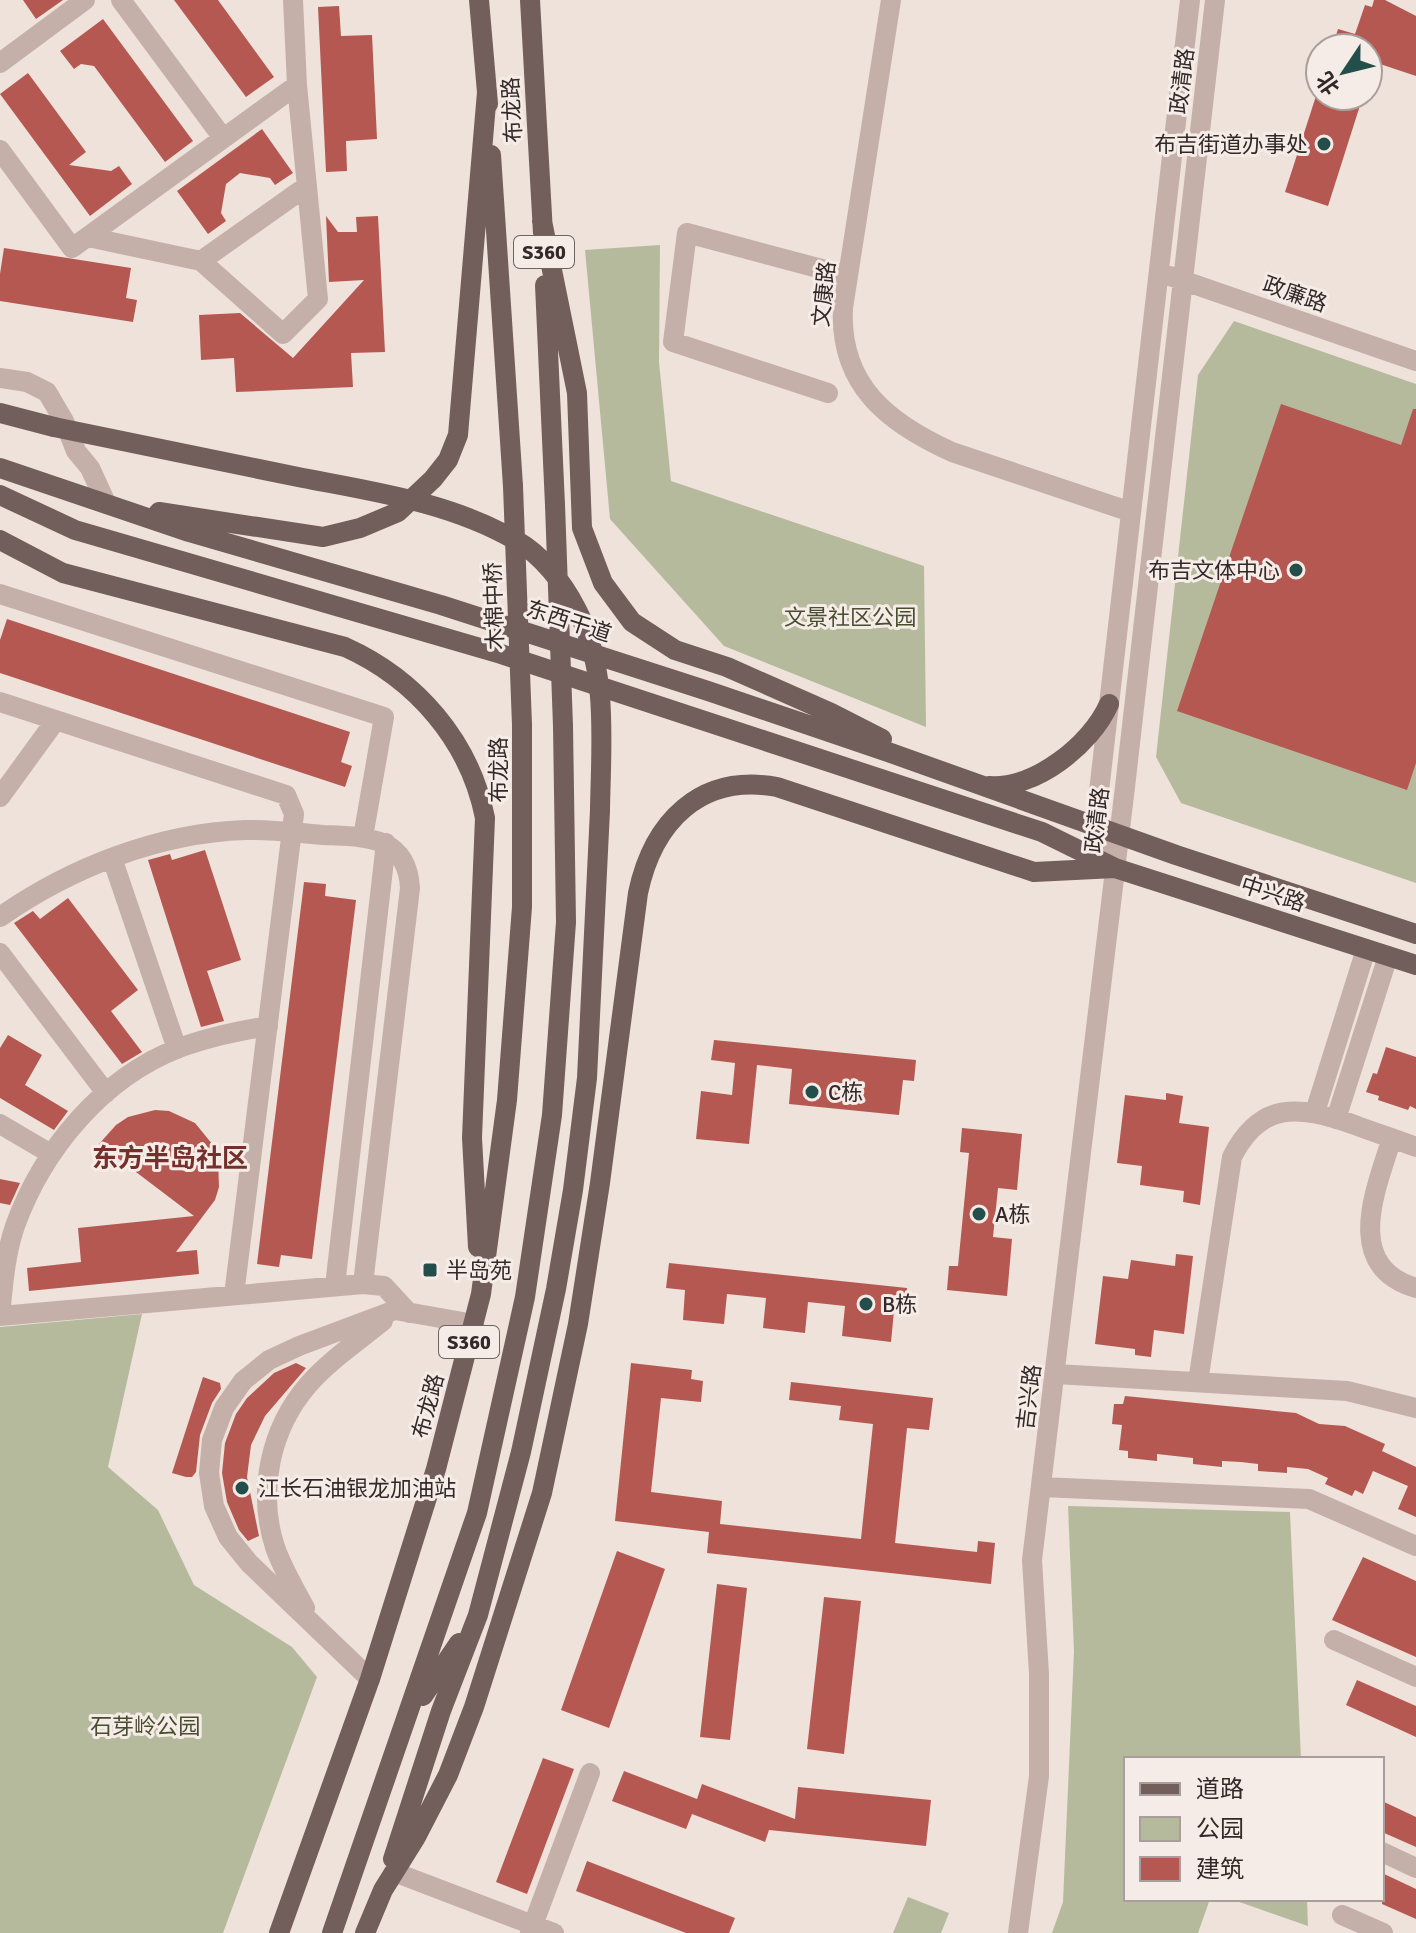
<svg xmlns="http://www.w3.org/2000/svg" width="1416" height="1933" font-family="Signika,'Noto Sans SC',sans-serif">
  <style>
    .green { fill: #b6ba9d }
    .building { fill: #b55852 }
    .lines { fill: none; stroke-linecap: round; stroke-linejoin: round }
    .minor { stroke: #c4b0a9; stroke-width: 20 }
    .major { stroke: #725e5b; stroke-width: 20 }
    .major-bridge { stroke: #725e5b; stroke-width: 20 }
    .poi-dot { fill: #234e49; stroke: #f6ece7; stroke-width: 3 }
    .labels { text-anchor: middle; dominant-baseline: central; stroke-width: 6; stroke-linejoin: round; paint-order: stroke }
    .shield { fill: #f6ece7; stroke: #6d6461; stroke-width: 2 }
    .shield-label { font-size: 20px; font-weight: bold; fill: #322928 }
    .street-label { font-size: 22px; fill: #322928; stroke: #f6ece7 }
    .poi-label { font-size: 22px; fill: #322928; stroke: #f6ece7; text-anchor: start }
    .park-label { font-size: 22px; fill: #474d2f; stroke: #f6ece7 }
    .quarter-label { font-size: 26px; font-weight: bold; fill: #76302c; stroke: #f6ece7 }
  </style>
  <rect width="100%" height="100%" fill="#eee2db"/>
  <path class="green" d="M660,245L659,362L671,481L924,566L926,727L724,646L610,519L585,250Z
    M1234,321L1416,384V883L1181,803L1156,757L1198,375Z
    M142,1314L108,1467L158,1510L194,1585L292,1647L317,1677L223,1933H0V1327Z
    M1068,1506L1290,1512L1301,1759H1126V1899H1210L1198,1933H1052L1063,1902L1074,1651Z
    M908,1897L949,1913L941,1933H893Z
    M1231,1899H1307L1308,1926Z"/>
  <path class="building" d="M23,0H63L36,19Z
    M174,0H218L274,77L246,97Z
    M1374,0H1385L1416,16V76L1368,60V48H1332L1338,29L1355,34L1365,5L1372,7Z
    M339,6L341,36L372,35L377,139L346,141L347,171L326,172L318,7Z
    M103,19L193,141L165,162L94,66L81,64L74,69L60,51Z
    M28,73L86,152L69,165L111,171L119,166L132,184L90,216L0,94Z
    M1316,96H1363L1328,206L1285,192Z
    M262,129L293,173L275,185L270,178L240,173L226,184L221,213L226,221L208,234L177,191Z
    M326,216L338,232H357L356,217L378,216L385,352L351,353L353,387L236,392L234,358L201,360L199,315L240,313L293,358L364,280L329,282Z
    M4,248L131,268L126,298L137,300L133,322L0,301V274Z
    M1281,404L1401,445L1413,409H1416V763L1407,790L1177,711Z
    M7,619L350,732L341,762L352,766L345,787L0,673V640Z
    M205,850L241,960L207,971L224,1021L201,1027L148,860L170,854L172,860Z
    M304,882L326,884L325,896L356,900L312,1259L281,1255L279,1267L257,1264Z
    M68,898L138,990L111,1011L142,1052L122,1064L14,923L33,911L40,919Z
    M8,1035L42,1055L25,1085L68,1111L54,1130L0,1098V1048Z
    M714,1040L916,1060L914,1081L903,1080L899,1115L789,1104L792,1069L757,1065L749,1144L696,1139L701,1091L732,1095L735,1063L711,1060Z
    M1386,1047L1416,1057V1109L1410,1106L1408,1110L1378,1100L1379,1096L1366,1092L1373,1073L1377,1074Z
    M1166,1093L1183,1096L1179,1123L1209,1127L1200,1205L1183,1202L1184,1191L1140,1185L1142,1166L1117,1163L1125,1095L1166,1100Z
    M155,1110L169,1111L195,1123L213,1145L218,1158L219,1187L215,1200L176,1252L197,1250L199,1274L29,1291L27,1268L81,1262L78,1228L194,1216L99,1144L116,1125L128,1117Z
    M962,1128L1022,1134L1017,1190L998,1188L993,1237L1012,1239L1007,1296L947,1290L949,1266H958L969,1153L960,1152Z
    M0,1179L20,1183L10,1205L0,1203Z
    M1176,1254L1193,1256L1184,1334L1154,1330L1151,1357L1135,1355V1349L1095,1344L1103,1276L1128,1279L1131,1260L1175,1266Z
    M669,1263L907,1288L905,1312L894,1311L891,1342L842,1336L845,1306L808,1302L805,1333L763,1328L766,1298L727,1294L724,1324L683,1320L685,1290L666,1288Z
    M296,1363L306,1368L265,1416L251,1445L247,1477L259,1536L248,1541L239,1530L227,1502L222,1473L225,1443L236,1414L247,1398L274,1373Z
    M631,1363L692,1370L691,1379L703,1381L701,1402L661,1398L651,1492L722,1501L720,1524L861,1539L873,1424L839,1420L841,1406L789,1400L791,1382L933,1398L929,1430L907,1428L895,1543L977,1552L978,1541L995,1543L991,1584L707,1553L709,1532L615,1521Z
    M203,1377L220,1383L221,1389L212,1403L200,1435L196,1472L192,1477H186L172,1473Z
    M1125,1396L1296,1413L1319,1424L1345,1426L1385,1444L1382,1451L1416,1467V1517L1398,1509L1408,1486L1373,1471L1363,1494L1355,1490L1352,1496L1325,1484L1328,1478L1308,1469L1287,1467V1473L1258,1471V1464L1241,1462L1222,1461V1467L1193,1464V1458L1157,1454V1461L1128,1458V1451L1119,1450L1122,1425L1112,1424L1114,1404H1123Z
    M617,1551L665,1569L609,1728L561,1710Z
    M1363,1557L1416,1581V1657L1332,1620Z
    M717,1584L747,1588L730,1740L700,1737Z
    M824,1597L861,1601L844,1754L807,1749Z
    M1357,1680L1416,1706V1737L1346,1705Z
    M543,1758L574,1769L527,1894L496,1882Z
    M624,1771L697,1799L702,1784L795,1819L798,1787L931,1800L926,1846L769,1830L765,1842L692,1814L686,1829L612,1801Z
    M1382,1801L1416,1817V1847L1382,1832Z
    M587,1861L735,1918L729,1933H686L576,1891Z
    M1382,1873L1416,1889V1919L1382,1904Z"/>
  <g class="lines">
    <path class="minor" d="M121,0L223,138
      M891,0L843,308C839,385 888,423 952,452L1131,512
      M0,63L85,0
      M0,150L72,248L297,85L293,0
      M88,237L201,261L283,334L318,299L297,85
      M201,261L307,186
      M1170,276L1416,361
      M0,378L27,382L47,392L64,421L76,451L90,468L106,503
      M828,393L673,342L687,233L848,276
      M0,594L384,717L363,837
      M0,702L286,795L294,814L234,1295
      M0,797L56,720
      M112,858L177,1049
      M1115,868L1095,826L1190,0
      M0,917C70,868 158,833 245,830C271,829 298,833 324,835C365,837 407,835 410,888L363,1284
      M0,953L106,1093
      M1315,1112L1366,949
      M1336,1119L1388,956
      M0,1124L51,1154
      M1392,1138C1376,1189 1342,1266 1416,1288
      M335,1286L386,843
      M0,1316C3,1286 5,1255 15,1226C43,1149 102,1078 179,1048C208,1037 237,1031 268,1026
      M0,1316L363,1284L384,1286L409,1313
      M1056,1374L1347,1391L1416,1408
      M1198,1382L1232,1157C1261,1100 1299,1106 1352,1124C1373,1132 1395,1139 1416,1147
      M1042,1487L1309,1499L1416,1546
      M305,1608C295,1589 282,1568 275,1547C257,1492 270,1429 308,1385C329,1361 358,1341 383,1321
      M1334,1640L1416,1677
      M370,1679L249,1563L228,1537L214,1506L209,1473L212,1440L224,1408L243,1381L269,1360L299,1346L395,1310L474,1324
      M1382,1852L1416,1868
      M394,1872L554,1933
      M1342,1915L1383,1933
      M530,1933L590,1773
      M1018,1933L1039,1776V1674L1032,1560L1125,787L1215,0"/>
    <path class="major" d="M479,0L488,104
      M530,0L543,233
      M491,155L513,486
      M542,221L577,393L582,528L603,583L632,622L675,650L727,667L831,713L882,739
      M545,285L555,505
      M0,413L54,427
      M0,468L189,532L441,605L708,691L888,752L1176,855L1416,934
      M0,495L75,530L501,654L1042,832L1115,868L1416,965
      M159,512L323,537L360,528L398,512L433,479L448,460L458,435L487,92
      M0,540L63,573L345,647C416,679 470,741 485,818L472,1138L478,1247
      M989,786C1035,789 1091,745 1109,704
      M423,1696L459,1643
      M393,1859L441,1711L478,1615L521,1452L556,1289L573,1190L587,1078L600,810
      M279,1933L370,1679L436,1469L481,1294L507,1100L522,907V725
      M332,1933L477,1513L525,1297L552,1115L566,922L563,726
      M365,1933L383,1890L416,1837L448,1775L474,1707L542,1493L578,1324L600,1183L638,893C653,822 700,773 777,787L1034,872L1115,868"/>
    <path class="major-bridge" d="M54,427C137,444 220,461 303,478C376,492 452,503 517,541C542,555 563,583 576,608C609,670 601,742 600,810
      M513,486L522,725
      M555,505L563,726"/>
  </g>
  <g class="poi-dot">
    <circle cx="1324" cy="144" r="8"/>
    <circle cx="1296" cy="570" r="8"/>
    <circle cx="812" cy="1092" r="8"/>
    <circle cx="979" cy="1214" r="8"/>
    <rect x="422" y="1262" width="16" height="16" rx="4"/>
    <circle cx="866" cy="1304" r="8"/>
    <circle cx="242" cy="1488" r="8"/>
  </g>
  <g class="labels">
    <g class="shield">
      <rect x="514" y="236" width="60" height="32" rx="6"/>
      <rect x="439" y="1326" width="60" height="32" rx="6"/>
    </g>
    <g class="shield-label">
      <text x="544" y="252">S360</text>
      <text x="469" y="1342">S360</text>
    </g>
    <g class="street-label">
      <text transform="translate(1182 81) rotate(-83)">政清路</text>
      <text transform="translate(512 110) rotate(-93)">布龙路</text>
      <text transform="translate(824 294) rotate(-84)">文康路</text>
      <text transform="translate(1295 294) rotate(19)">政廉路</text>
      <text transform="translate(494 606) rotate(-92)">木棉中桥</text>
      <text transform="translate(569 621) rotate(18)">东西干道</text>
      <text transform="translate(498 770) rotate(-90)">布龙路</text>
      <text transform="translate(1097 820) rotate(-83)">政清路</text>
      <text transform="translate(1273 894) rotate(18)">中兴路</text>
      <text transform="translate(1029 1397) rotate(-83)">吉兴路</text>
      <text transform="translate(428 1406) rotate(-75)">布龙路</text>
    </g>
    <g class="poi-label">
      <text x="1308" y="144" text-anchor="end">布吉街道办事处</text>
      <text x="1280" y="570" text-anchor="end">布吉文体中心</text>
      <text x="828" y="1092">C栋</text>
      <text x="995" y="1214">A栋</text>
      <text x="446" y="1270">半岛苑</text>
      <text x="882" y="1304">B栋</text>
      <text x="258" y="1488">江长石油银龙加油站</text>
    </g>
    <g class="park-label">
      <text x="850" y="617">文景社区公园</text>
      <text x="145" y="1726">石芽岭公园</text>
    </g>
    <g class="quarter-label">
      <text x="170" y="1159">东方半岛社区</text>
    </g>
  </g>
  <rect x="1124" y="1757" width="260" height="144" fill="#f6ece7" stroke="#a89e9b" stroke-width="2"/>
  <rect x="1140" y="1783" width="40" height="12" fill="#725e5b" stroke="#a89e9b" stroke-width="2"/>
  <text x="1196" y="1797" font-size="24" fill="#322928">道路</text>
  <rect x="1140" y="1817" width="40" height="24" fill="#b6ba9d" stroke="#a89e9b" stroke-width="2"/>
  <text x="1196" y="1837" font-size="24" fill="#322928">公园</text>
  <rect x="1140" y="1857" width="40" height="24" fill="#b55852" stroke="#a89e9b" stroke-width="2"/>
  <text x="1196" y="1877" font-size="24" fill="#322928">建筑</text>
  <g transform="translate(1344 72) rotate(235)"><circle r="38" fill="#f6ece7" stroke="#a89e9b" stroke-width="2"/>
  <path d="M0-6L14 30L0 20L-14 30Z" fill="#234e49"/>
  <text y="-12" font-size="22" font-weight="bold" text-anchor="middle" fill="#322928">北</text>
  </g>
</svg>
